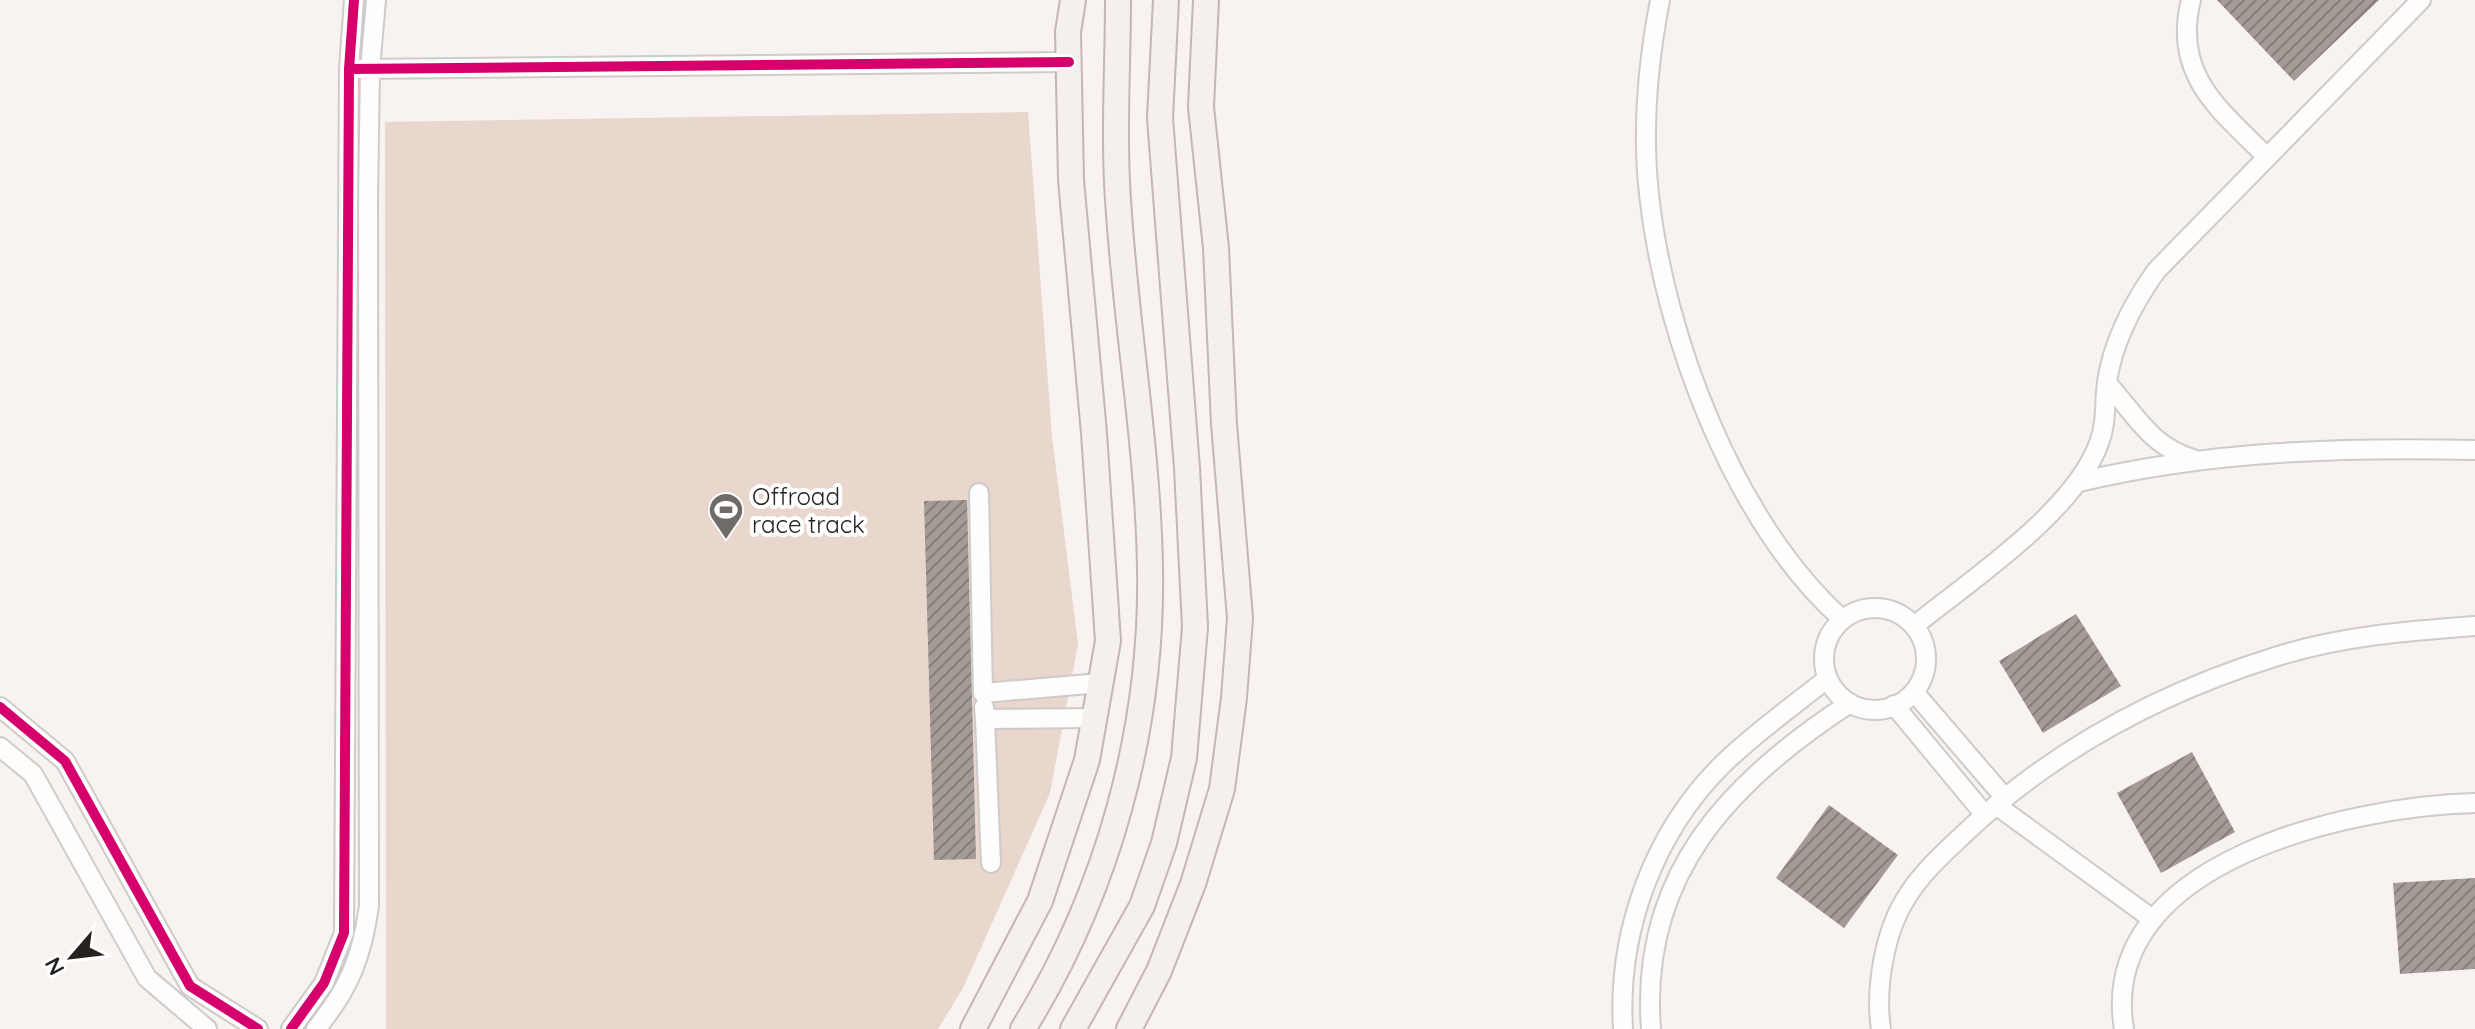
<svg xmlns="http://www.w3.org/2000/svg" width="2475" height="1029" font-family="Quicksand,sans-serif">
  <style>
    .pitch { fill: #e9d6cc }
    .building { fill: url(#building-hatch) }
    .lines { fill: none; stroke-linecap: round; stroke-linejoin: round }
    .minor-casing { stroke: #cfcbc9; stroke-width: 22 }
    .major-casing { stroke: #c2b7b1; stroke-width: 28 }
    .minor { stroke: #fefdfd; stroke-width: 18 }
    .major { stroke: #f5efed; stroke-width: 24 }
    .cycleway-casing { stroke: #fff; stroke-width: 15 }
    .cycleway { stroke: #d6006c; stroke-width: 10 }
    .labels { text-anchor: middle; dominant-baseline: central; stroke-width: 8; stroke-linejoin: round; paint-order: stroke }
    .poi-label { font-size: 24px; fill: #252220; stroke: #fff; text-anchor: start }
  </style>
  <defs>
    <pattern id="building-hatch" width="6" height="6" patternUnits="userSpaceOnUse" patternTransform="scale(2)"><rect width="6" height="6" fill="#a49b96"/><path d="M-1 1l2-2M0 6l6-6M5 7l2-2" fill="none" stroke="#857e7a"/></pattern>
  </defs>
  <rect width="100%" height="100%" fill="#f8f2f0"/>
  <path class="pitch" d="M1028,112L1052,437L1078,644L1050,793L963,988L938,1029H386L385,122Z"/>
  <path class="building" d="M2217,0H2379L2294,81Z
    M967,500L976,859L934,860L924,501Z
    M2076,614L2121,686L2043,733L1999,661Z
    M2192,752L2235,832L2161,873L2117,793Z
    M1829,805L1898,855L1844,928L1776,878Z
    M2475,878V969L2400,974L2393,883Z"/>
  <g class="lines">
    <defs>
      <path id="minor" d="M1660,0C1648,62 1642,131 1649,194C1664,336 1735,524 1842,619
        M2191,0C2172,75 2220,110 2267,157
        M360,69L1069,62
        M2107,383C2135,414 2150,446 2193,459
        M2079,482C2209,451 2342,447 2475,450
        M979,493L983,693L1100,683
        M1824 659a51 51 0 1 1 102 0a51 51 0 1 1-102 0Z
        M1914,626C1971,580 2075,511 2099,443C2107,423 2104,403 2107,382C2113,341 2132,305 2156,271L2421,0
        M1914,692L2005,798
        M1894,705L1985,815
        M0,707L65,761L190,986L258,1029
        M984,707L985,719L1095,718
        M985,719L991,863
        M0,747L33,774L147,978L207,1029
        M1996,805L2151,918
        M291,1029L324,983L344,933L349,69L354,0
        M316,1029C349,989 362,957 369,906L368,197L370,69L376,0
        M1623,1029C1617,932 1654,831 1724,763C1756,732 1793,706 1828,678
        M1651,1029C1639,875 1730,781 1850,703
        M1881,1029C1875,990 1884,934 1905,900C1920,874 1943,854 1965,833C2055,748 2161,692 2278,656C2342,636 2409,631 2475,626
        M2124,1029C2096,861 2352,806 2475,803"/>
      <path id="major" d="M973,1029L1040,901L1087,760L1108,641L1094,433L1071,180L1068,32L1073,0
        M1023,1029C1108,892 1153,729 1150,568C1148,440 1123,310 1117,182C1114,122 1118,60 1118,0
        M1073,1029L1142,906L1164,843L1184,758L1195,627L1187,468L1160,118L1166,0
        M1129,1029L1159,971L1193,884L1222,789L1234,698L1240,618L1224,424L1216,248L1201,107L1206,0"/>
    </defs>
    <use href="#minor" class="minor-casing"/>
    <use href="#major" class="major-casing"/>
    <use href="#minor" class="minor"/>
    <use href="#major" class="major"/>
    <defs>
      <path id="cycleway" d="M349,69L1069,62
        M0,707L65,761L190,986L258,1029
        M291,1029L324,983L344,933L349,69L354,0"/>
    </defs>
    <use href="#cycleway" class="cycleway-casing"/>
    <use href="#cycleway" class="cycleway"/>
  </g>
  <defs>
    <symbol id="stadium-pin" viewBox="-11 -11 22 30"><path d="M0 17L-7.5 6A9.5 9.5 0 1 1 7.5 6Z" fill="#6f6b69" stroke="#fff"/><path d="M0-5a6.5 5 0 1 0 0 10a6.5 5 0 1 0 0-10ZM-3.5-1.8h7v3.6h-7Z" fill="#fff"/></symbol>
  </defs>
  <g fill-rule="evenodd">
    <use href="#stadium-pin" x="706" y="490" width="40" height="54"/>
  </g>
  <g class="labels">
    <g class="poi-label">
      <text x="752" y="496">Offroad<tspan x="752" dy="28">race track</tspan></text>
    </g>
  </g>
  <g transform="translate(72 957) rotate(242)" stroke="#ffffff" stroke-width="6" paint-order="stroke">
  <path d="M0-6L14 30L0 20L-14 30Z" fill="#252220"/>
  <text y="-12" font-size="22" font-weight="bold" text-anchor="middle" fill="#252220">N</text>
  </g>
</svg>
